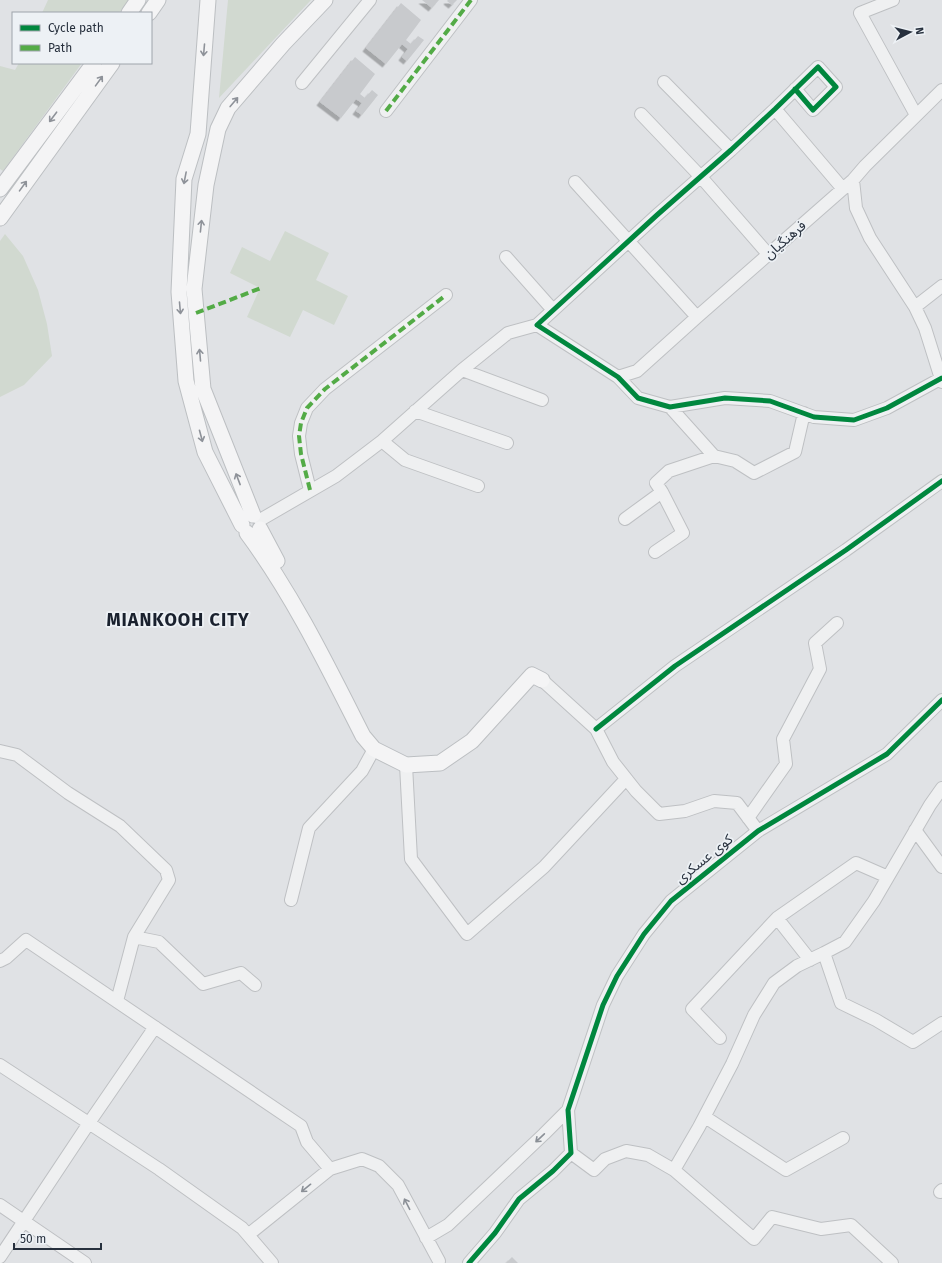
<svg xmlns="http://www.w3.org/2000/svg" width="942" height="1263" font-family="'Fira Sans','Noto Sans Arabic',sans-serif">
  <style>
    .green { fill: #d1d9d0 }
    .building { fill: #c8cacd; filter: url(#shadow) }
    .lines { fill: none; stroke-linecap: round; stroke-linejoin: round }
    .minor-casing { stroke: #bec0c3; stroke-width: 14 }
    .major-casing { stroke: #bcbfc2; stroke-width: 17 }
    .minor { stroke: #eff0f1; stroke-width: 12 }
    .major { stroke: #f4f4f5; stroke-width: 15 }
    .quiet { stroke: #53ab46; stroke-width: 4; stroke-dasharray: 8 4; stroke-linecap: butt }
    .cycleway-casing { stroke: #edf1f5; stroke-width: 8 }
    .cycleway { stroke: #00873e; stroke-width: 5 }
    .oneway { stroke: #8e9299 }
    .oneway2 { stroke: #8b9097 }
    .labels { text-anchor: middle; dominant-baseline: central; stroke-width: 3.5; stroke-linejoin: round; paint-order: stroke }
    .street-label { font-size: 14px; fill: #27303d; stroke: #edf1f5 }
    .district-label { font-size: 18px; font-weight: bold; letter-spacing: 1px; fill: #1a212e; stroke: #edf1f5 }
  </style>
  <defs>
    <filter id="shadow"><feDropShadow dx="-3.5" dy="3.5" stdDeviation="0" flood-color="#0004"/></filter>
  </defs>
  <rect width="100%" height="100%" fill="#e0e2e5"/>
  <path class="green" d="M48,0H129L119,13H42Z
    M228,0H311L219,98Z
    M19,63H82L3,171L0,169V66L15,70Z
    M285,231L329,253L316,280L348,296L334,325L303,310L290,337L247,317L260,288L230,273L242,247L270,261Z
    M5,234L23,256L38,290L47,324L52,356L24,385L0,397V241Z"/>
  <path class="building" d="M422,0H439L432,8Z
    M448,0H457L452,5L447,1Z
    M401,3L421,20L406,40L411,44L418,36L424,40L407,61L402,57L408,49L402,44L386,64L366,48Z
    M355,57L375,74L360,94L365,98L372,90L378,95L362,115L356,111L362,103L356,99L341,118L320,102Z
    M512,1257L518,1263H506Z"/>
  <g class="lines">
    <defs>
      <path id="minor" d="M893,0L860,13L916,115
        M664,82L731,150
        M302,83L370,0
        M795,89L813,110L836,87L818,67L775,109L731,150L657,215L537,325L618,377L638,398L670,407L725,398L770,401L814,417L854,420L887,408L942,378
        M775,109L843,189
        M386,111L471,0
        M641,114L701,177L768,254
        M853,180L856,208L870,238L915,307L925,328L942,382
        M575,182L697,317
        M506,257L553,310
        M915,307L942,286
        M462,370L542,400
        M618,377L637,371L697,317L853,180L865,166L942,90
        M670,407L714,456L735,461L754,473L795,452L804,413
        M415,411L507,443
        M382,441L405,460L478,486
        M310,490L301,454L299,436L301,423L307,408L325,389L446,295
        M625,519L662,492L656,483L669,471L714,456
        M260,520L336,476L382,441L462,370L508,333L537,325
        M655,552L683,533L662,492
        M542,680L596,729L613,762L636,791L659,814L685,811L714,801L737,803L758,831
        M596,729L675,666L846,550L942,481
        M0,751L17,755L68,793L120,826L166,870L169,880L134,937L117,1001
        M406,765L411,859L467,934L544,867L626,779
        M748,818L786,764L783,739L820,669L815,643L837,623
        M915,830L942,867
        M291,900L309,828L362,771L374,749
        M777,918L810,960
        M134,937L159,942L203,984L241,973L255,985
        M824,953L841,1003L876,1020L913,1042L942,1023
        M0,961L6,958L26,940L301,1126L307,1142L330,1169
        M720,1038L692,1009L777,918L856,863L888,877
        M0,1065L159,1169L242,1228L272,1263
        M705,1117L786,1170L843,1138
        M571,1153L594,1170L605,1159L626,1151L648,1155L674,1170L754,1239L772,1217L821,1229L851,1225L892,1263
        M674,1170L699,1127L732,1064L754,1015L774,983L797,966L824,953L845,942L874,901L930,805L942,788
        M940,1192L942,1190
        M0,1205L85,1263
        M248,1235L330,1169L362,1159L379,1166L398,1185L439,1261
        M426,1238L448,1225L544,1134L568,1110
        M0,1257L89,1123L155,1027
        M469,1263L495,1233L519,1199L553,1171L571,1153L568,1110L603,1005L617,976L644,934L671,901L758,831L887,754L942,700"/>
      <path id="major" d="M208,0L198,134L184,179L179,292L186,381L205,452L242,525
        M129,13L138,0
        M149,13L158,0
        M0,189L94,63
        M0,218L112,63
        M253,515L203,389L194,289L206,185L218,129L228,108L283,44L325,0
        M260,529L277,561
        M247,533C293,595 328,667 363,736L374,749L406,765L440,763L472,741L532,675L542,680"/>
    </defs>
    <use href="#minor" class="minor-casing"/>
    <use href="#major" class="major-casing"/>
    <use href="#minor" class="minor"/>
    <use href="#major" class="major"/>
    <path class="quiet" d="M386,111L471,0
      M196,313L261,288
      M310,490L301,454L299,436L301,423L307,408L325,389L446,295"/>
    <defs>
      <path id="cycleway" d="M795,89L813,110L836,87L818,67L775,109L731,150L657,215L537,325L618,377L638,398L670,407L725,398L770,401L814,417L854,420L887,408L942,378
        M596,729L675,666L846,550L942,481
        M469,1263L495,1233L519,1199L553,1171L571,1153L568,1110L603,1005L617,976L644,934L671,901L758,831L887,754L942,700"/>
    </defs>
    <use href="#cycleway" class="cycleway-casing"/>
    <use href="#cycleway" class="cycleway"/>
  </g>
  <defs><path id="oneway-shaft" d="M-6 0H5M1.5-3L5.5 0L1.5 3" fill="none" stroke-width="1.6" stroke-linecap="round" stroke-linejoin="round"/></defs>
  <g class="oneway">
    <use href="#oneway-shaft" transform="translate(204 50) rotate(95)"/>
    <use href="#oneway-shaft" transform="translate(99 81) rotate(-54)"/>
    <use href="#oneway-shaft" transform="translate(234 102) rotate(-50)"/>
    <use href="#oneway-shaft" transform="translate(53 117) rotate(127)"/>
    <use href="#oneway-shaft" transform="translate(185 178) rotate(101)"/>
    <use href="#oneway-shaft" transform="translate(23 186) rotate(-54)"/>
    <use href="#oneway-shaft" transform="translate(201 226) rotate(-84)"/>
    <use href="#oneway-shaft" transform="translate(180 308) rotate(85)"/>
    <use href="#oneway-shaft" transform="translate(200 355) rotate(-95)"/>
    <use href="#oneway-shaft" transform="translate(201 436) rotate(75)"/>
    <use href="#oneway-shaft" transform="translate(238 479) rotate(-111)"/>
  </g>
  <g class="oneway2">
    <use href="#oneway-shaft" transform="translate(540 1138) rotate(137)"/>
    <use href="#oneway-shaft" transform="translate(306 1188) rotate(141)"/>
    <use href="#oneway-shaft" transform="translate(407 1204) rotate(-117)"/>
  </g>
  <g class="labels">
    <g class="street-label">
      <text transform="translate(785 240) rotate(-41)">فرهنگیان</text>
      <text transform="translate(704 859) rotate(-39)">کوی عسکری</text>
    </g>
    <g class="district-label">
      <text x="178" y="620">MIANKOOH CITY</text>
    </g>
  </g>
  <rect x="12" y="12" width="140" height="52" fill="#edf1f5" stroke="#9ea4ab"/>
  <rect x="20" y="25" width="20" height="6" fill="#00873e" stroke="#9ea4ab"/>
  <text x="48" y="32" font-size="12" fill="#27303d">Cycle path</text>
  <rect x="20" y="45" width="20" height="6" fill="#53ab46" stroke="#9ea4ab"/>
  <text x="48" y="52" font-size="12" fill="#27303d">Path</text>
  <g transform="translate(910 32) rotate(83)" stroke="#edf1f5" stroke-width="3" paint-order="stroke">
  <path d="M0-3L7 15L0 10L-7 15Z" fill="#27303d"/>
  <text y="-6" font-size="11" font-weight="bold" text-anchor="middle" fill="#27303d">N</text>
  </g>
  <path d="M14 1243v6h87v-6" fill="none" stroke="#27303d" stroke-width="2"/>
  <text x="20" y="1243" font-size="12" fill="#27303d" stroke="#edf1f5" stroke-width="3" paint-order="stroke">50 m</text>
</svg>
